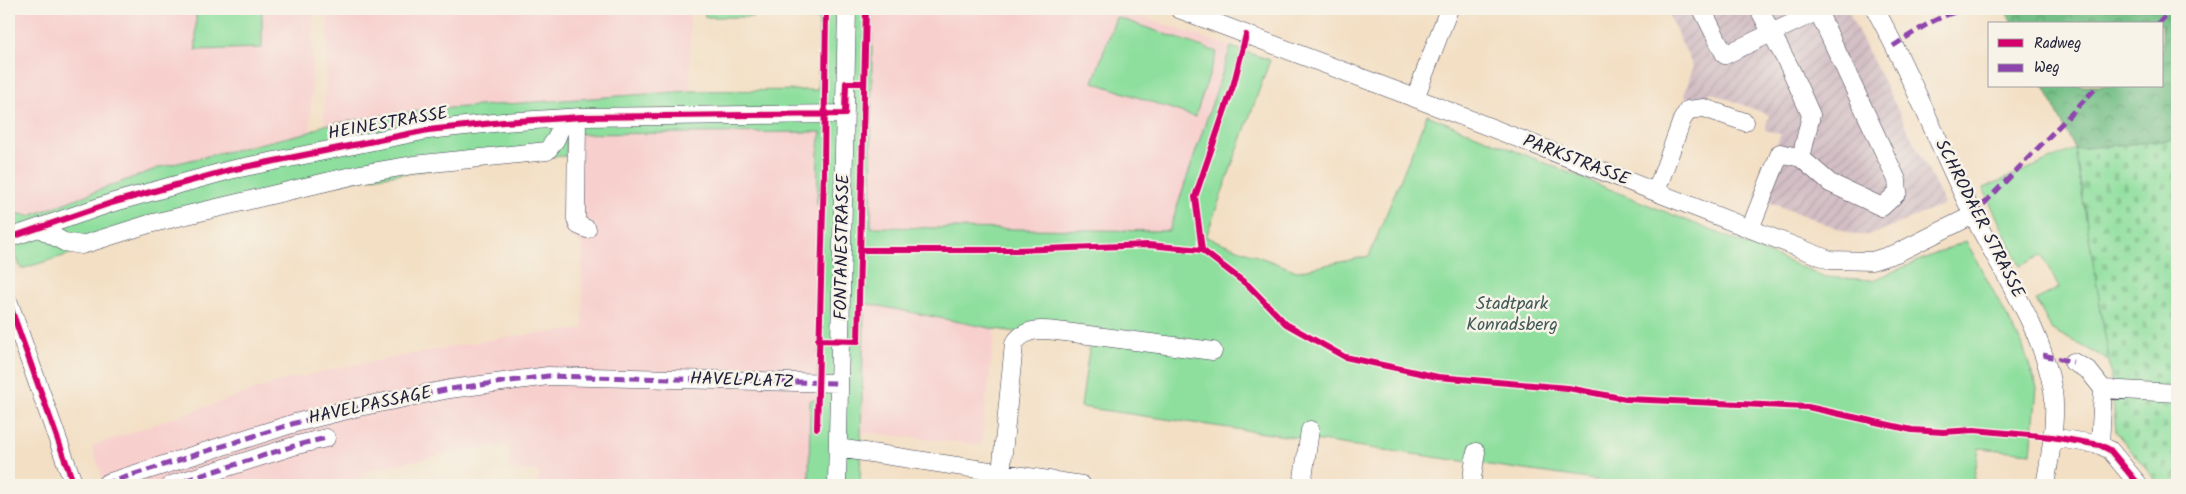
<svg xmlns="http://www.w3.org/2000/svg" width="2186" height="494" font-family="Kalam,sans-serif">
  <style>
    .built { fill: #f7d0ce }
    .industrial { fill: url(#industrial-furrows) }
    .green { fill: #8edf9e; stroke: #58806c }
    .forest { fill: url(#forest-crowns); stroke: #4a7060 }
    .cemetery { fill: url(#cemetery-stones); stroke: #58806c }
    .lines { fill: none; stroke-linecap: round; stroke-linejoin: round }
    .minor-casing { stroke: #413e50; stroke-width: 19 }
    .minor { stroke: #fff; stroke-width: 18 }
    .quiet { stroke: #8e44ad; stroke-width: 5; stroke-dasharray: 10 5; stroke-linecap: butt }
    .cycleway-casing { stroke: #f7f3e8; stroke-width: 9 }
    .cycleway { stroke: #d6006c; stroke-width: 6 }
    .labels { text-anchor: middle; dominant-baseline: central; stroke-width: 5; stroke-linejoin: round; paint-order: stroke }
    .street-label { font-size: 18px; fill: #22223b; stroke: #f7f3e8 }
    .park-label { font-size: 18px; fill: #425b59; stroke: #f7f3e8 }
  </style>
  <defs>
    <pattern id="industrial-furrows" width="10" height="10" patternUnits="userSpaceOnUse" patternTransform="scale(1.25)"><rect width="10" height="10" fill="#d2bec4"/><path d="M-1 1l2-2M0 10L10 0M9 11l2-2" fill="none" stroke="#b4a3a9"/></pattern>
    <pattern id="forest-crowns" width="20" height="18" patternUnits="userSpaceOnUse" patternTransform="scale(1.25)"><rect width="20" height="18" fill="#72be85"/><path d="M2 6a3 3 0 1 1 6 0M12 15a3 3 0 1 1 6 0" fill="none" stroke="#5d9a6e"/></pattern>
    <pattern id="cemetery-stones" width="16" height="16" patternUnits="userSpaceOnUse" patternTransform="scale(1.25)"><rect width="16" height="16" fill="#8edf9e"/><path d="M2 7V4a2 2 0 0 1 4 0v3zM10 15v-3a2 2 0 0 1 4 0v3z" fill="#7abf89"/></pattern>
  </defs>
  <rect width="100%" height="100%" fill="#f7f3e8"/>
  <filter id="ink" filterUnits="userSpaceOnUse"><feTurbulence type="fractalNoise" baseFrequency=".02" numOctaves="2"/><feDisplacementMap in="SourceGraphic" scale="10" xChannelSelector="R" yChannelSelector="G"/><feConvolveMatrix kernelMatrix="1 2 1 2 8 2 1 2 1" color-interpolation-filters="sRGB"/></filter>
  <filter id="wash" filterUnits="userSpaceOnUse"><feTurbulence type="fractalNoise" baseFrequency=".0096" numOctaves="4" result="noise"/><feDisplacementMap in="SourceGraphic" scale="20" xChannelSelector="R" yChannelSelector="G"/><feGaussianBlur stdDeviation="1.12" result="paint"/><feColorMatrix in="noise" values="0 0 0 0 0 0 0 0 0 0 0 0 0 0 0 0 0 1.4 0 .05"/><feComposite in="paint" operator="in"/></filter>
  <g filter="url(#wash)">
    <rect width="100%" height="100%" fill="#f3dfc4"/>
    <path class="built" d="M9,9H314L310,132L161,167L30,216L9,212Z
      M328,9H690V91L423,110L324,125Z
      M872,9H1120L1231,47L1170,231L870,227Z
      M821,132L818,153V205H823L817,401H810L809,485H538L539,471L509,470V447L507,445L470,449L365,471L366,477L333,485H105L92,446L275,383L337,368L499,338L583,329L582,244L564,230L567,134Z
      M864,303L995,329L981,445L862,432Z"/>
    <path class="industrial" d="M1666,9H1847L1945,204L1871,235H1856L1755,197L1781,134L1765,130L1769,115L1710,92L1705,103L1684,96L1693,67Z"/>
    <path class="green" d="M196,9H262V48L196,50Z
      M705,9H752V17H705Z
      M819,9H872L871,227L1169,231L1231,47L1270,60L1206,237L1297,271L1369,256L1427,115L1826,277L1873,280L1966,241L2022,344L2037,388L2031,453L1979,448L1973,485H1631L1081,407L1090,342L995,329L864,303L860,485H809L810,400H817L823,205H817L818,153L821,132L567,134L566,156L511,159L355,180L158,227L21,269L9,234V212L30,216L161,167L310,132L324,125L423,110L690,91L818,90Z
      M1116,17L1217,52L1195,117L1093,82Z
      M2075,149L2109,360L2052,330L2036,300L2059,288L2042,255L2020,266L1983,188Z"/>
    <path class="forest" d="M2005,9H2177V140L2075,149L2044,86H2162V24H2012Z"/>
    <path class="cemetery" d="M2177,140V485H2159L2116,432L2109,360L2075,149Z"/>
  </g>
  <g filter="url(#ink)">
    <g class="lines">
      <defs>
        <path id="minor" d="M1179,9L1415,98L1830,260L1872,261L1897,253L1973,215
          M1702,9L1725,55L1822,9
          M1759,9L1790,68L1811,115L1801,158L1830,183L1882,207L1898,192L1897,180L1817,9
          M1875,9C1912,75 1939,147 1973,215C2001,271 2042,327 2053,391C2057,417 2050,459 2045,485
          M1415,98L1449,9
          M577,118L576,219L578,225L587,229
          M1656,192L1682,120L1688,110L1704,108L1745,122
          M39,228L64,242L82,245L149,224L360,174L413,165L547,151L556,139L564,119
          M1750,229L1780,153L1801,158
          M9,238L111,203L230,170L428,130L503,122L582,117L845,114
          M9,303L74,485
          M2073,362L2088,370L2103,389L2100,445
          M2103,389L2177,393
          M2052,437L2100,445L2110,450L2139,485
          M838,448L1082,485
          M1001,473L1014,344C1026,325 1046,330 1065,332L1213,351
          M105,485L107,483L295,423L359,407L450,389L548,376L839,383
          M171,485L297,445L326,438
          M837,485L847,9
          M1302,485L1310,430
          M1471,485L1476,452"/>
      </defs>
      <use href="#minor" class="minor-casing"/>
      <use href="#minor" class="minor"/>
      <path class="quiet" d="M2158,24L2172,9
        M1893,46C1912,34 1938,15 1960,11C1974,8 1985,16 1999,9
        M1973,215L2098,86
        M2043,355L2073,362
        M105,485L107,483L295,423L359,407L450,389L548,376L839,383
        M171,485L297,445L326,438"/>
      <defs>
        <path id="cycleway" d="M9,238L111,203L230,170L428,130L503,122L582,117L845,114L846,83H863
          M860,250H1017L1148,245L1202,250L1249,286L1286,324L1345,357L1438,377L1568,388L1626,399L1808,407L1912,430L1943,432L1974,430L2052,437L2100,445L2110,450L2139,485
          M1202,250L1195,197L1234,83L1246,35
          M9,303L74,485
          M818,340L858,341L866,9
          M817,428L824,171L826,9"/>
      </defs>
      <use href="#cycleway" class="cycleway-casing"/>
      <use href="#cycleway" class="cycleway"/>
    </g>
  </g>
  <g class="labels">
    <g class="street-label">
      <text transform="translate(388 124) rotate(-10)">HEINESTRASSE</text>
      <text transform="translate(1576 161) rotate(21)">PARKSTRASSE</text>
      <text transform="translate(1979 219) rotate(63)">SCHRODAER STRASSE</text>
      <text transform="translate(843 247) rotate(-89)">FONTANESTRASSE</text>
      <text transform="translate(742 381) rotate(2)">HAVELPLATZ</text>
      <text transform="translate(370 406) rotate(-12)">HAVELPASSAGE</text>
    </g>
    <g class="park-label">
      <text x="1512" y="304">Stadtpark<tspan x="1512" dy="21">Konradsberg</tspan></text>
    </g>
  </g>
  <rect width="2186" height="494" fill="none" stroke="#f7f3e8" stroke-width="30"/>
  <rect x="1988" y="22" width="175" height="65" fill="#f7f3e8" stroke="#a29fa3"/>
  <rect x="1998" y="39" width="25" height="8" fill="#d6006c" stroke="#a29fa3"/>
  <text x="2034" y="48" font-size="15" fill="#22223b">Radweg</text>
  <rect x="1998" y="64" width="25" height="8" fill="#8e44ad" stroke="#a29fa3"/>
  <text x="2034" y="72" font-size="15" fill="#22223b">Weg</text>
</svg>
